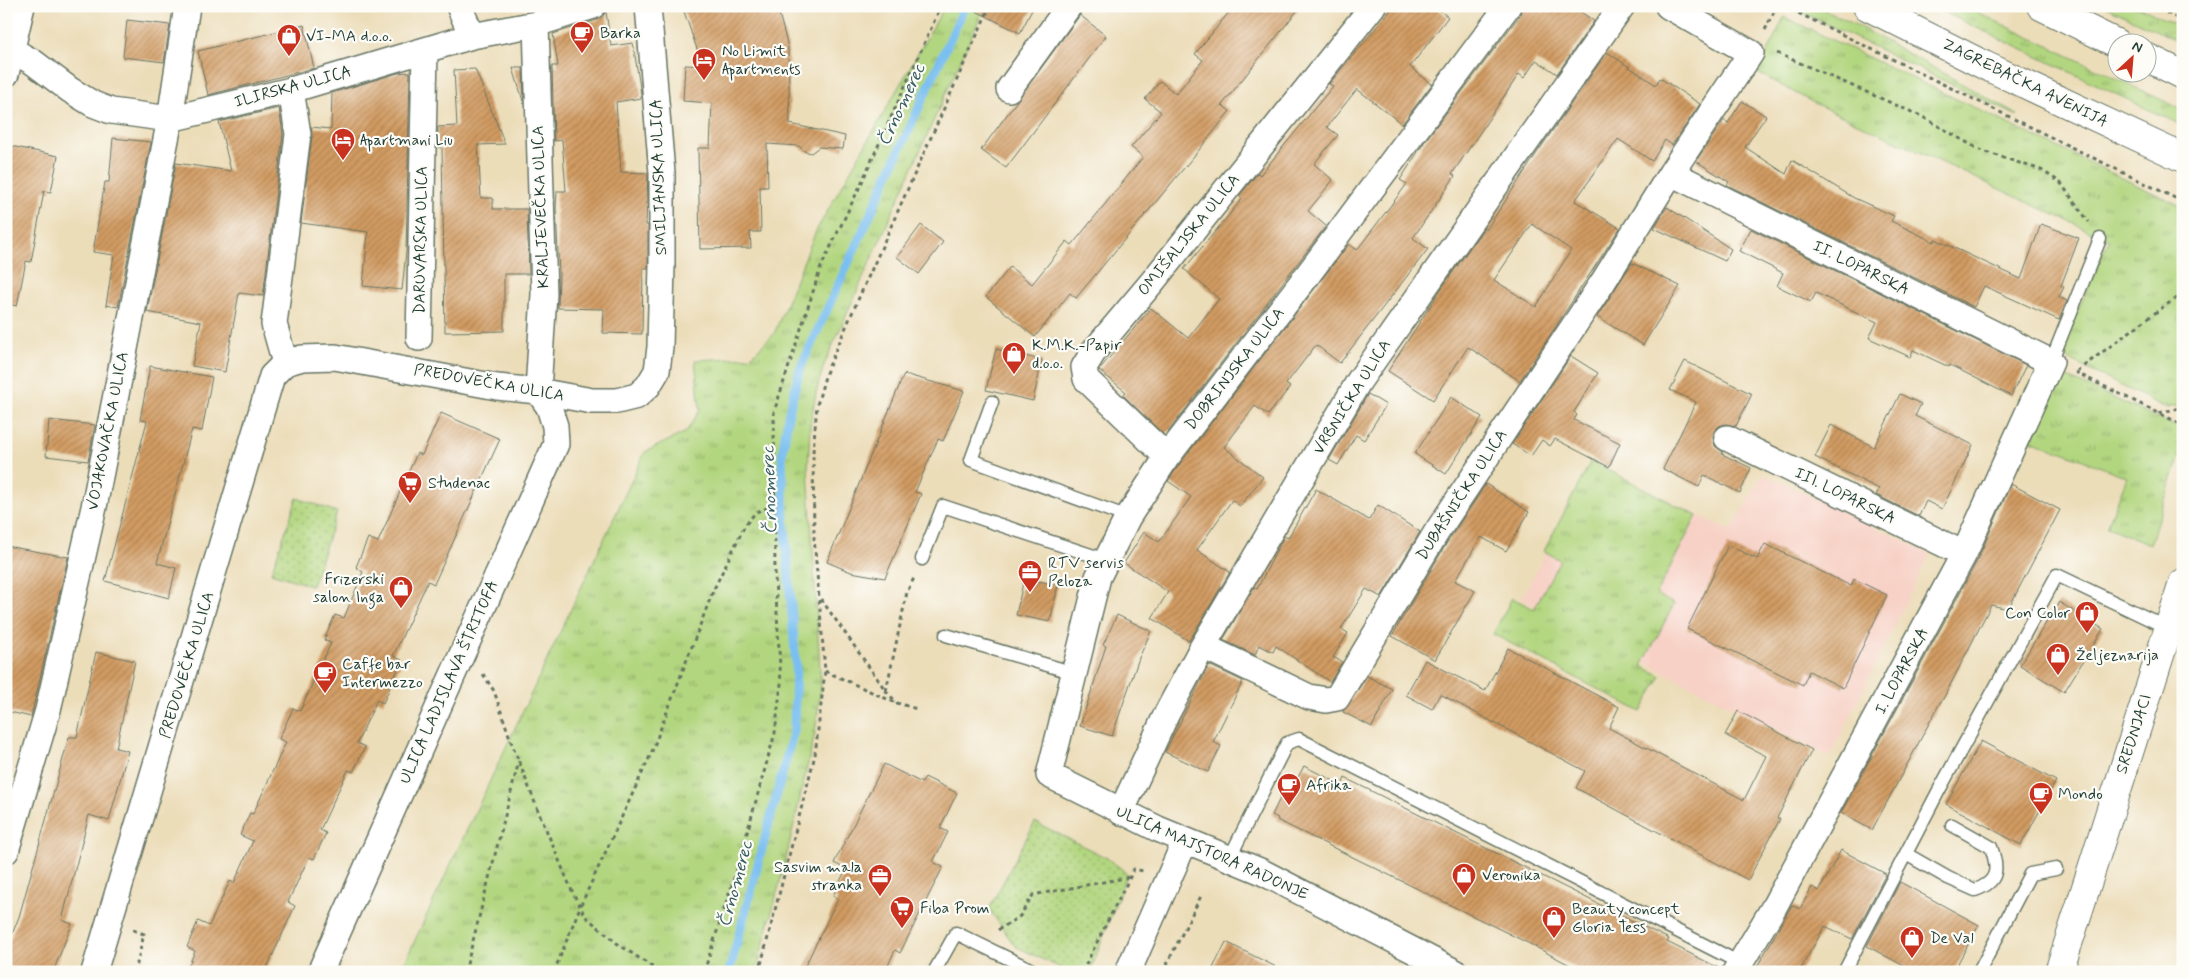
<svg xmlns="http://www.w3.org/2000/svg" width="2189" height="978" font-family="Mynerve,sans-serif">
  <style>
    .built { fill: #f7d1c6 }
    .grass { fill: url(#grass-tufts); stroke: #688a5a }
    .park { fill: url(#park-dots); stroke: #688a5a }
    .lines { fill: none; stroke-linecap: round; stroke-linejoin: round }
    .stream { stroke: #7abff1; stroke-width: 9 }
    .building { fill: url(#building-hatch); fill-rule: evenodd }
    .service-casing { stroke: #677563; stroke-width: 15 }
    .minor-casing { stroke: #677563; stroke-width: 28 }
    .tertiary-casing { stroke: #677563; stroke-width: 30 }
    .secondary-casing { stroke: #677563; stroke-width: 30 }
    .path { stroke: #677563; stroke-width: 3; stroke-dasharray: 4 4; stroke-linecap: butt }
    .service { stroke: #fff; stroke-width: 12 }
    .minor { stroke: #fff; stroke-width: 25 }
    .tertiary { stroke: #fff; stroke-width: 28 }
    .secondary { stroke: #fff; stroke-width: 28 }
    .labels { text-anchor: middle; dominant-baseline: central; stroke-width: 4.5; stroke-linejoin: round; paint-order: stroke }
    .poi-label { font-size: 16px; fill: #1f3d34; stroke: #fdfcf7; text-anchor: start }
    .street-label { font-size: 16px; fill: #1f3d34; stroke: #fdfcf7 }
    .water-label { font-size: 18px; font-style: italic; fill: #365e63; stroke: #fdfcf7 }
  </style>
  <defs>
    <pattern id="grass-tufts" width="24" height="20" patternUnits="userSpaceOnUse" patternTransform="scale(1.25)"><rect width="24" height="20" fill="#b2d67f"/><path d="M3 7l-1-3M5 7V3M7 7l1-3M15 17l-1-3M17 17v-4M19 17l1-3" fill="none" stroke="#90af69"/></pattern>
    <pattern id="park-dots" width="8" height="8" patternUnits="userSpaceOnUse" patternTransform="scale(1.25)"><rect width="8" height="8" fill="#b2d67f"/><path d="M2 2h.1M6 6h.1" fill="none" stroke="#90af69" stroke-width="1.8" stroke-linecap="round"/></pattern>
    <pattern id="building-hatch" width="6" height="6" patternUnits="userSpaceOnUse" patternTransform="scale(1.25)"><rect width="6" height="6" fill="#d29b62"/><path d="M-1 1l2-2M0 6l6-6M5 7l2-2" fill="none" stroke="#aa8052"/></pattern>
  </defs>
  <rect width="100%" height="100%" fill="#fdfcf7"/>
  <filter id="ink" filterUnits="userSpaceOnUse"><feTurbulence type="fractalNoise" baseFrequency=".02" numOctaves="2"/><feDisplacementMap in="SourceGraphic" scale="10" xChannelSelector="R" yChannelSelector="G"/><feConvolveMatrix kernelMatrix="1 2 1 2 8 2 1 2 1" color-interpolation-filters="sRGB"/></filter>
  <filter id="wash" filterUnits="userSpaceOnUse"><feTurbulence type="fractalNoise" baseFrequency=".0096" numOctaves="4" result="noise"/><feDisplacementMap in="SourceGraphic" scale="20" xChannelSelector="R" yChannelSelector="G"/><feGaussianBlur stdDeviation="1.12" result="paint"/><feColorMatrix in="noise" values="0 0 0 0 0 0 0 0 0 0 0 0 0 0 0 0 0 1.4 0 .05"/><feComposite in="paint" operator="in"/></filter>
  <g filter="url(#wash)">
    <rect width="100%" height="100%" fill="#ecddb9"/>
    <path class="built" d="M1593,465L1731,531L1763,474L1930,553L1830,757L1521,599Z"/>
    <path class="grass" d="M945,6H985L824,365L816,393L810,425L808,469L821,687L815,733L785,863L756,972H400L645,452L686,432L700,410L695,360L750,357L774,334L816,231Z
      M1789,6H1817L1864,29L2018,115H2015Z
      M1931,6H1964L2183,110V126Z
      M2104,6H2137L2183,28V43Z
      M1784,17L2183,207V405L2166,408L2069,360L2062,351L2063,344L2109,240L1814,103L1758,73Z
      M2068,378L2178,427L2177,431L2183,433V446L2150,544L2107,527L2127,477L2031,440L2057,385L2062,379Z
      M1591,461L1697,516L1656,594L1674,604L1642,666L1661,676L1641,712L1493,634L1512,598L1534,609L1560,560L1544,551Z"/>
    <path class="park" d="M297,498L337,512L312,586L271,573Z
      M1035,822L1107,858L1127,873L1090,972H1069L1015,946L989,909Z"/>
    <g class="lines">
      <path class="stream" d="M729,972L794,730L796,666L784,514L782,457L788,416L800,369L965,6"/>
    </g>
    <g id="blocks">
      <path class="building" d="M682,6H777L788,47L790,124L845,136L843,149L819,147L811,153L804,151L799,146L767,144L768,187H760L761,232H750L751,248L700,249L698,148H710L712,103L683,101L685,65L703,66Z
        M966,6H1034L1020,33Z
        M1234,6H1301L1222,105L1230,111L1199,150L1076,298L1070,293L1035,337L986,297L1010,267L1032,284L1067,241L1072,245L1143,157L1131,147L1161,112L1145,99L1160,81L1176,94L1203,60L1195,54Z
        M1394,6H1434L1448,17L1410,67L1432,84L1402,124L1357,89L1327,127L1338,135L1314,164L1333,180L1308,211L1326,226L1165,436L1123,395L1126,392L1099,370L1151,308L1188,338L1219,299L1184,269L1242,199L1239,196L1258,173L1260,175L1333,86L1329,84Z
        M1522,6H1572L1594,21L1557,74L1536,60L1524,78L1519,74L1452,174L1455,176L1413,238L1428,249L1340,363L1316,345L1286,384L1290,387L1268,415L1255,406L1224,447L1263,477L1240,506L1232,500L1197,550L1230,572L1189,641L1152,618L1168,592L1124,563L1144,532L1159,542L1191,497L1168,481L1179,465L1349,244L1357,250L1407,184L1400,180L1425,141L1520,15Z
        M606,12L611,46L633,43L641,94V98L616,102L621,172L648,173L646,225H648V268H643L642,334L603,333L604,309L558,308L559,274L556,208L557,191H566L562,140L554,141L552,66H558L553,34L597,20Z
        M1080,15L1106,36L1006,168L981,150Z
        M127,20L170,25L164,62L123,57Z
        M304,25L314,68L208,95L198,51Z
        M1607,52L1656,85L1660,78L1700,104L1672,145L1665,140L1652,161L1618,139L1575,201L1620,228L1520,381L1468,347L1433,400L1388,371L1443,286L1484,228L1486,230L1537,153ZM1532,224L1571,250L1536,307L1494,280Z
        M513,68H523L524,104Z
        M475,69L505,144L478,145L481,198H493V209H527L529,274H504V331L445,332L442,148L437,147L438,127L457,126L454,70Z
        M410,72L406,252L402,290L363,286L368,232L301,223L312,136L311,127L331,129L332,93L398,73Z
        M1742,101L1766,116L1745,147L1786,174L1792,160L1854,198L1894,216L1891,221L1934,242L1935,239L2021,279L2041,224L2079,238L2061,286L2064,287L2059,297L2067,301L2059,320L1984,286L1974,307L1727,185L1729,182L1696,161L1724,120L1728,123Z
        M279,108L283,134L263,296L239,293L225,372L192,366L201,322L147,312L176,163L231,171L219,122Z
        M113,138L151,142L118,307L106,305L114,255L93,252L105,182H109Z
        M11,146L58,156L51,192L44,191L31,262L26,261L17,306L6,304V171Z
        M1667,207L1731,249L1725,261L1654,228Z
        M921,225L943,242L919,274L897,257Z
        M1751,229L2026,365L2011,396L1950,365L1949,367L1913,350L1910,357L1869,338L1877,322L1816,293L1811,302L1777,286L1783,273L1739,251Z
        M1632,263L1680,286L1643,345L1597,317Z
        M996,349L1042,360L1033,401L986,390Z
        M1571,356L1598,373L1574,412L1577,415L1574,420L1620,443L1609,467L1555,439L1550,446L1542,440L1531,456L1512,444Z
        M1685,361L1752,394L1736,426L1726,424L1719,426L1714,431L1713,438L1715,446L1723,452L1722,454L1751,468L1740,493L1704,475L1699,487L1663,469L1696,402L1670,390Z
        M150,366L212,377L202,431L192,429L157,563L176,568L169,598L105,581L147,421L140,420Z
        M904,374L964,391L943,441L938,439L915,492L921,494L885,578L851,572L827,562Z
        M1368,394L1386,405L1364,440L1356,435L1338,465L1329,460Z
        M1900,394L1921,404L1915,416L1973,445L1942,509L1926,501L1919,516L1876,495L1879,489L1815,457L1831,425L1874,447Z
        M1451,397L1482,417L1446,474L1415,454Z
        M441,413L500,439L434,584L428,581L393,656L402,660L383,703L377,700L357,743L365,747L353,772L348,770L320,830L326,833L314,859L309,857L288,902L295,906L265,972H186L195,951L187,947L198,921L209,926L230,881L234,883L253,841L240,835L250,813L253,814L286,742L279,739L293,708L300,711L331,643L324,640L335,615L344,618L363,572L356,567L368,538L378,542L417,453L422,455Z
        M49,420L95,425L88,461L46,456Z
        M1486,484L1529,512L1506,551L1481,537L1455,581L1475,591L1435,660L1392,636L1448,541Z
        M2011,484L2060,510L2008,609L1991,605L1942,701H1941L1872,830L1841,813L1977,561Z
        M1316,489L1369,520L1378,505L1420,532L1381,597L1366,589L1341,629L1348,633L1333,657L1342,662L1330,682L1276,646L1273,652L1259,645L1255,655L1223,640L1254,587L1257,589L1284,536L1288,538Z
        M1765,544L1851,586L1854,579L1887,595L1843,688L1809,671L1803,685L1687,629L1728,545L1757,559Z
        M6,546L68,557L31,717L6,711Z
        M1024,578L1058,585L1050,622L1016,615Z
        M2059,602L2103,629L2064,692L2020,665Z
        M1117,615L1151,631L1139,658L1112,736L1080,726L1106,646L1103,645Z
        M1508,648L1619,707L1609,728L1744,800L1766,756L1725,735L1738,711L1812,750L1777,818L1780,819L1748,880L1576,788L1585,771L1440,694L1432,709L1406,695L1425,660L1485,691Z
        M96,652L135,661L116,748L128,751L109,821L89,815L62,920L72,924L53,972H6V949L19,917L69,737H77Z
        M1209,665L1243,681L1213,742L1221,746L1208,772L1165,752Z
        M1367,676L1392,689L1372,727L1343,712Z
        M1981,741L2056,781L2021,845L1946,804Z
        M884,764L922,783L925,777L957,793L940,828L948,832L933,862L943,867L900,953L895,950L885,972H802L838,899L833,896L846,869L834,863Z
        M1304,766L1342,785L1345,778L1669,939L1667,942L1721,969V972H1583L1532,945L1277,820L1278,818L1272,815L1287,784L1293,787Z
        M1841,850L1886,874L1852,939L1825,926L1799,972H1754L1792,905L1800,909L1812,887L1819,891Z
        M1900,882L1979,925L1953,972H1915L1867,946Z
        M1226,942L1286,972H1211Z"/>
    </g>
  </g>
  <g filter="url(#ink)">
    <use href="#blocks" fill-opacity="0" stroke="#677563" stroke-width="1"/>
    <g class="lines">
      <defs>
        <path id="service" d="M2051,362L2100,239
          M992,402L971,460L1128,517
          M922,559L943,506L1106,560
          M946,635L1074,673
          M1906,854L1948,878L1975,890C1998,882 1999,870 1991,847L1952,825
          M1230,857L1287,743L1299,739L1740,963
          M934,972L956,933L1036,972
          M1844,972L1938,792L2057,575L2168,628
          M1979,972L2030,874L2056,869"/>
        <path id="minor" d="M459,6L472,36
          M6,47L33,62L70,90L93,104L111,111L170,119L291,90L472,36L536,24L593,6
          M6,74L22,6
          M1009,89L1069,6
          M1671,173L2051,362L1964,554L1774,907L1735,972
          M419,338L425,51
          M285,363L302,358L335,357L497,387L538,391L592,401H617L637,396L648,386L657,371L660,347L662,265V173L648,6
          M1727,438L1964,554
          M1167,457L1086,379L1084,367L1094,351L1153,281L1373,6
          M1203,646L1309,697L1326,700L1337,698L1436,533L1603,282L1671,173L1751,53L1668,6
          M1121,812L1167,713L1203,646L1359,381L1622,6
          M6,851L48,710L94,507L170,119L187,6
          M94,972L272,376L285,363L274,324L298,134L291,90
          M320,972L556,444L555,426L549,407L538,391L544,294L536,24
          M1128,972L1185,841
          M1455,972L1260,871L1158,829L1049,775L1098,577L1128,517L1167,457L1306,277L1508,6"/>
        <path id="tertiary" d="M2059,972L2183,583"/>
        <path id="secondary" d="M1867,6L1984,65L2183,158
          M2041,6L2116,43
          M2146,57L2183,75"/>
      </defs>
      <use href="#service" class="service-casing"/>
      <use href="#minor" class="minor-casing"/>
      <use href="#tertiary" class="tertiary-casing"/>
      <use href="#secondary" class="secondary-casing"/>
      <path class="path" d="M1784,6L2183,202
        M2152,6L2183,21
        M1765,30L1777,6
        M1777,53L1921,116L1980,150L2041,170L2060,182L2089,222
        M2077,371L2163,307L2183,294
        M2075,372L2183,425
        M2159,413L2183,407
        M821,599L886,691L897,703L917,709
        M825,671L896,703
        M483,674L494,691L512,744L537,808L572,891L585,916L618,944L660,972
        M886,691L907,592L914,578
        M133,930L144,934L135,972
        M998,930L1020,916L1033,895L1130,877
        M465,972L519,761
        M554,972L580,907L651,754L713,591L745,525L756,512L775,505
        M704,972L736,872L775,733L781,684L775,578L774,412L821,267L861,184L941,6
        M759,972L815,755L825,671L814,537L813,452L817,405L826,373L853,311L990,6
        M1082,972L1134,869L1143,871
        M1163,972L1202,894"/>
      <use href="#service" class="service"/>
      <use href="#minor" class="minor"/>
      <use href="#tertiary" class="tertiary"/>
      <use href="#secondary" class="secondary"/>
    </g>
  </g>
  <defs>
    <symbol id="cafe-pin" viewBox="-11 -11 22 30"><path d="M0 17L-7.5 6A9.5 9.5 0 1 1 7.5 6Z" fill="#c8321e" stroke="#fdfcf7"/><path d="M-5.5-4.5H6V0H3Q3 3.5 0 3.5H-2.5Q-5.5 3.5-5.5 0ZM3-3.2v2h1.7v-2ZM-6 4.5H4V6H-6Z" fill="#fff"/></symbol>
    <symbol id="shop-pin" viewBox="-11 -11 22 30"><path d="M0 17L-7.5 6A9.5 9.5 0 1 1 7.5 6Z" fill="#c8321e" stroke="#fdfcf7"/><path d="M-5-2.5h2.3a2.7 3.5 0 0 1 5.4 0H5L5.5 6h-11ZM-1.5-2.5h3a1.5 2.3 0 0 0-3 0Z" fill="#fff"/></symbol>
    <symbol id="hotel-pin" viewBox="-11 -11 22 30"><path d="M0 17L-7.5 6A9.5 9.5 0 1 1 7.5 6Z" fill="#c8321e" stroke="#fdfcf7"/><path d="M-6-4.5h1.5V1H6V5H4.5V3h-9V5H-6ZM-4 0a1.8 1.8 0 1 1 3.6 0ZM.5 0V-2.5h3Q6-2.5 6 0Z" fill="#fff"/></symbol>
    <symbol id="supermarket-pin" viewBox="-11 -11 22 30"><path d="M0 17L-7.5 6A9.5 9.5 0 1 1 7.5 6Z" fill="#c8321e" stroke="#fdfcf7"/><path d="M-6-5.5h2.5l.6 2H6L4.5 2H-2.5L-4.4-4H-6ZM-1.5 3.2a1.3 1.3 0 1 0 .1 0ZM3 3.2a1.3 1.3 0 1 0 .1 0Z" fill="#fff"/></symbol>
    <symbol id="office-pin" viewBox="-11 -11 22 30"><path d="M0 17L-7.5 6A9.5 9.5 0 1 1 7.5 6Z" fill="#c8321e" stroke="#fdfcf7"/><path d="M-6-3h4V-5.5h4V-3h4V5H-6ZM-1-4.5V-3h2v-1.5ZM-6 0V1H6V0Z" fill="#fff"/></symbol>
  </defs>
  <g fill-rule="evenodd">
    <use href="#cafe-pin" x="568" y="19" width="28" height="38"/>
    <use href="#shop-pin" x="275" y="22" width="28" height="38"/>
    <use href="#hotel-pin" x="690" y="46" width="28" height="38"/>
    <use href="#hotel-pin" x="329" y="126" width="28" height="38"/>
    <use href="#shop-pin" x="1000" y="340" width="28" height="38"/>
    <use href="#supermarket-pin" x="396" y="469" width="28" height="38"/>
    <use href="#office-pin" x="1016" y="558" width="28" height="38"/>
    <use href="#shop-pin" x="387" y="574" width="28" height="38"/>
    <use href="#shop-pin" x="2073" y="599" width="28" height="38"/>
    <use href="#shop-pin" x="2044" y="641" width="28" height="38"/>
    <use href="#cafe-pin" x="311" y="659" width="28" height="38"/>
    <use href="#cafe-pin" x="1275" y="771" width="28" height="38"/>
    <use href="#cafe-pin" x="2027" y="780" width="28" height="38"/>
    <use href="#shop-pin" x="1450" y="861" width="28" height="38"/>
    <use href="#office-pin" x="866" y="862" width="28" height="38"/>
    <use href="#supermarket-pin" x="888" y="894" width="28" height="38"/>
    <use href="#shop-pin" x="1540" y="904" width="28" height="38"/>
    <use href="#shop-pin" x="1898" y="924" width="28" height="38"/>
  </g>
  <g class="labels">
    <g class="poi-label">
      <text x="600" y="33">Barka</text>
      <text x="306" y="36">VI-MA d.o.o.</text>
      <text x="722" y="51">No Limit<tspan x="722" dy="18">Apartments</tspan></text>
      <text x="360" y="140">Apartmani Liu</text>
      <text x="1032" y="345">K.M.K.-Papir<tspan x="1032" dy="18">d.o.o.</tspan></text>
      <text x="428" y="483">Studenac</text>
      <text x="1048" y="563">RTV servis<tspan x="1048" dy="18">Peloza</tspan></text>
      <text x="384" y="579" text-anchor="end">Frizerski<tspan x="384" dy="18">salon Inga</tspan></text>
      <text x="2070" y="613" text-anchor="end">Con Color</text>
      <text x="2076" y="655">Željeznarija</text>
      <text x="342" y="664">Caffe bar<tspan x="342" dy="18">Intermezzo</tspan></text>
      <text x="1306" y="785">Afrika</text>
      <text x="2058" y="794">Mondo</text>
      <text x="862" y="867" text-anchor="end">Sasvim mala<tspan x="862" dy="18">stranka</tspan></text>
      <text x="1482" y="875">Veronika</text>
      <text x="920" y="908">Fiba Prom</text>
      <text x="1572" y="909">Beauty concept<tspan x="1572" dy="18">Gloria Tess</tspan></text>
      <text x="1930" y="938">De Val</text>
    </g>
    <g class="street-label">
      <text transform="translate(2025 83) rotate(26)">ZAGREBAČKA AVENIJA</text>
      <text transform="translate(293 87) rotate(-15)">ILIRSKA ULICA</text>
      <text transform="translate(659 177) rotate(-92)">SMILJANSKA ULICA</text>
      <text transform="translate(541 207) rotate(-92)">KRALJEVEČKA ULICA</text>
      <text transform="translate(1189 235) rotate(-51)">OMIŠALJSKA ULICA</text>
      <text transform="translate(421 240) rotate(-89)">DARUVARSKA ULICA</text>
      <text transform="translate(1861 268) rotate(26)">II. LOPARSKA</text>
      <text transform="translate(1235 369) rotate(-52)">DOBRINJSKA ULICA</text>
      <text transform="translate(489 383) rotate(10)">PREDOVEČKA ULICA</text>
      <text transform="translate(1352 397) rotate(-58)">VRBNIČKA ULICA</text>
      <text transform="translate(108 431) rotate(-79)">VOJAKOVAČKA ULICA</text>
      <text transform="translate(1462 495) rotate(-57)">DUBAŠNIČKA ULICA</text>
      <text transform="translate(1845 496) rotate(26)">III. LOPARSKA</text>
      <text transform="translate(187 665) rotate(-73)">PREDOVEČKA ULICA</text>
      <text transform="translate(1902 671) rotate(-62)">I. LOPARSKA</text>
      <text transform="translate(449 682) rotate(-66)">ULICA LADISLAVA ŠTRITOFA</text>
      <text transform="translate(2134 734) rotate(-72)">SREDNJACI</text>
      <text transform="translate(1212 853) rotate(24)">ULICA MAJSTORA RADONJE</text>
    </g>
    <g class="water-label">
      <text transform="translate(902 105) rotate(-65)">Črnomerec</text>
      <text transform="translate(770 490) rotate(-92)">Črnomerec</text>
      <text transform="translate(736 884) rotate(-75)">Črnomerec</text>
    </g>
  </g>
  <rect width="2189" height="978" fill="none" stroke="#fdfcf7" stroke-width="25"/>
  <g transform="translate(2132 58) rotate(26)"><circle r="24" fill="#fdfcf7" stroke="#a4b0a9"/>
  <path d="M0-4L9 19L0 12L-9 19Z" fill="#c8321e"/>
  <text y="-8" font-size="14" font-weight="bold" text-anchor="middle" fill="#1f3d34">N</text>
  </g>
</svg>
